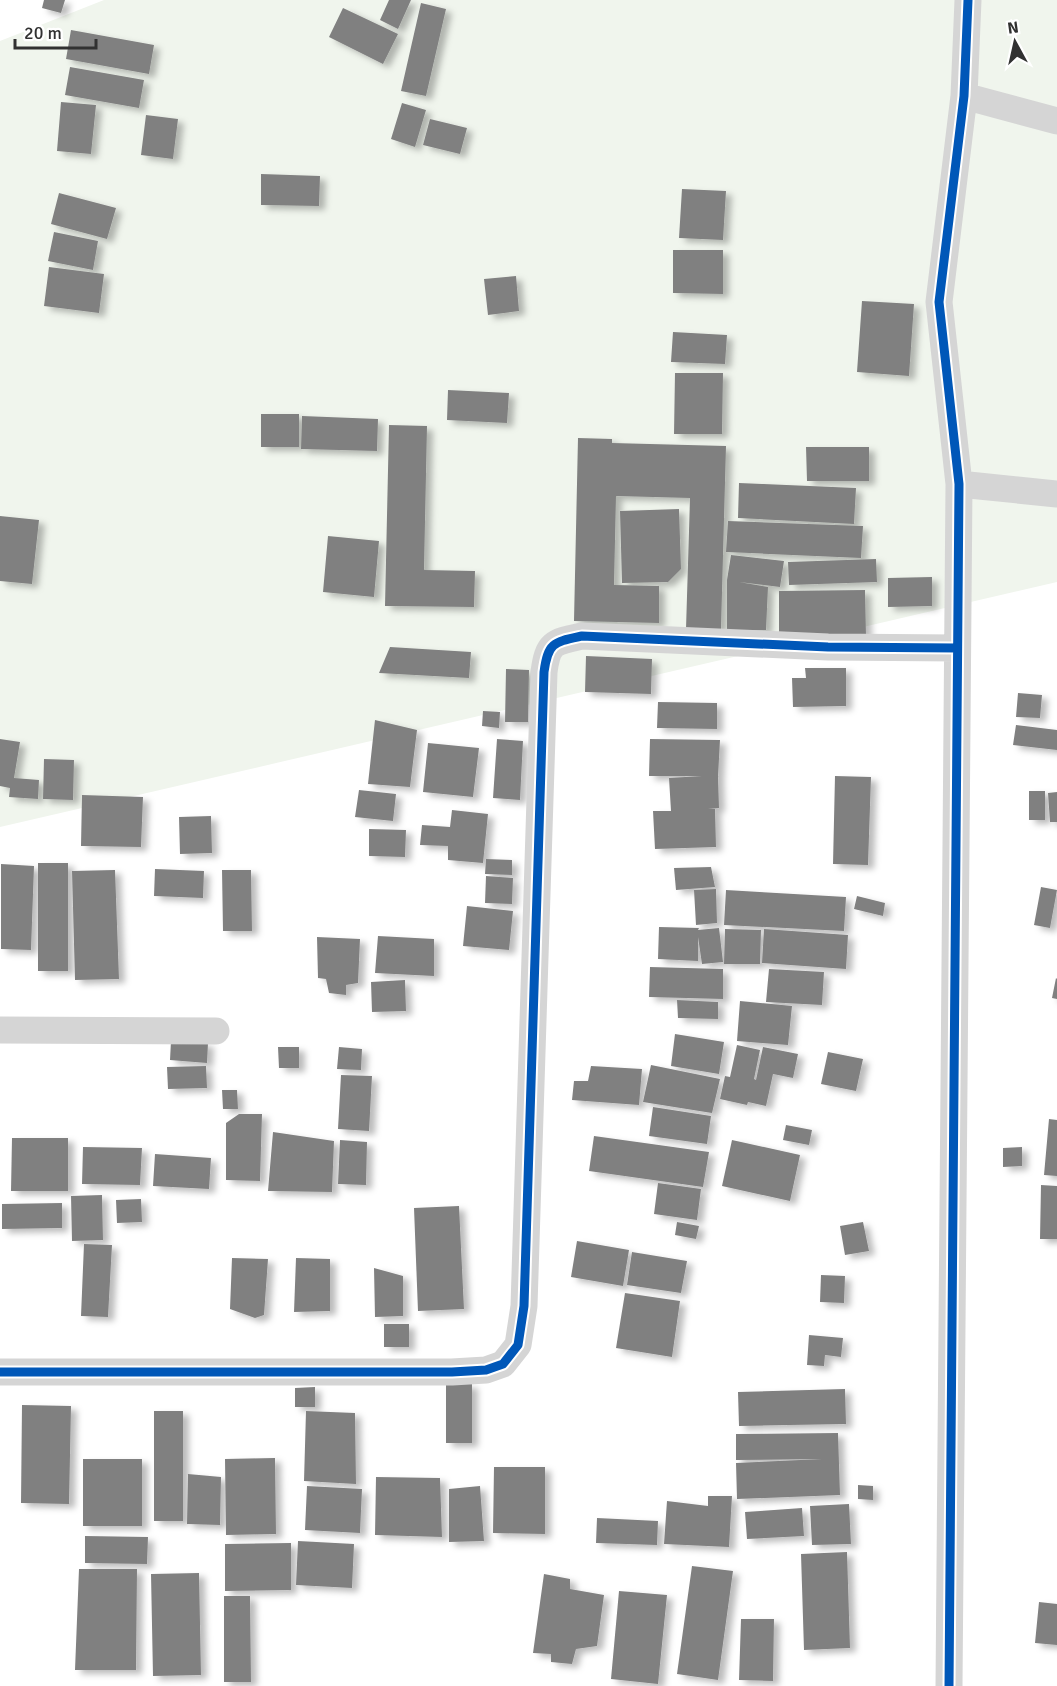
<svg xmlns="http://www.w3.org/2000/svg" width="1057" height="1686" font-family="Signika,sans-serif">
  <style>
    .green { fill: #f0f5ed }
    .building { fill: #808080; filter: url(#shadow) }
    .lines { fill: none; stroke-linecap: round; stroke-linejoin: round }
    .minor { stroke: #d5d5d5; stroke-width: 27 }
    .cycleway-casing { stroke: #fff; stroke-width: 13 }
    .cycleway { stroke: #0057b8; stroke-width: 9 }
  </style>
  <defs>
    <filter id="shadow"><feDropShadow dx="6" dy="4" stdDeviation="3" flood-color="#0004"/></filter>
  </defs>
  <rect width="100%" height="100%" fill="#fff"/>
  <path class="green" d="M104,0H1057V582L0,827V41Z"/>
  <path class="building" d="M44,0H65L61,13L42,8Z
    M389,0H411L398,29L380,20Z
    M421,3L446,9L426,96L401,91Z
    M343,8L398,34L383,64L329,37Z
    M71,30L154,45L149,74L66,59Z
    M70,67L144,80L139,108L65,95Z
    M61,102L96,105L91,154L57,151Z
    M402,103L426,110L415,147L391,139Z
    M146,115L178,119L173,159L141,155Z
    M430,119L467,128L460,154L423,145Z
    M261,174L320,176L319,206L261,205Z
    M682,189L726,191L723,240L679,238Z
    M59,193L116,208L107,239L51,224Z
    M54,232L98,241L93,270L48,261Z
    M673,250H723V294L673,293Z
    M49,267L104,274L99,313L44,306Z
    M516,276L519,311L488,315L484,279Z
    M862,301L914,304L909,376L857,372Z
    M673,332L727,335L725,364L671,362Z
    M675,373H723L722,434H674Z
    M448,390L509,393L507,423L447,420Z
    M261,414H299V447H261Z
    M302,416L378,419L377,451L301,449Z
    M389,425L427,426L424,570L475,571L474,607L385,606Z
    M578,438L612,439V443L726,446L721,629H686L690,498L616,496L614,585L659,586V623L574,621Z
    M806,447H869V481H807Z
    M739,483L856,488L854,524L738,518Z
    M679,509L681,569L668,582L622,583L620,511Z
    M0,516L39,520L32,584L0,581Z
    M728,521L863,526L861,558L726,552Z
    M328,536L379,541L374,597L323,592Z
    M731,555L784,561L780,587L739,582L768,587L766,630H727V580Z
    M876,559L877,582L789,585L788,562Z
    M932,577V606L888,607V578Z
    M865,590L866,636L779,637V591Z
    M390,647L471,652L469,678L379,673Z
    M586,656L652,659L651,694L585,692Z
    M805,668H846V706L793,707L792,678H806Z
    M506,669L529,670L528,722H505Z
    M1018,693L1042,695L1040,718L1016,717Z
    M658,702L717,703V729L657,728Z
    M483,711L500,712L499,728L482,726Z
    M375,720L417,730L410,787L368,784Z
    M1016,725L1057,730V750L1013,745Z
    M0,739L20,742L14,778L39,780L38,799L9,797L10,788L0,786Z
    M497,739L523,741L520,800L493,798Z
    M650,739L720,740L718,777L719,808L708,809H715L716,847L655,849L653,811H671L669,778L702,776H649Z
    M428,743L479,748L473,797L423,792Z
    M44,759L74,760L73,800L43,799Z
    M835,776L871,777L868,865L833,864Z
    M359,790L396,794L393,821L355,817Z
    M1029,791H1045V820H1029Z
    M1057,792V822H1050L1048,793Z
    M82,795L143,797L141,847L81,846Z
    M452,810L488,814L483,863L448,860V846L420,845L422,825L450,827Z
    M211,816L212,853L180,854L179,817Z
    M369,829L406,830L405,857L369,856Z
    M486,859L512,860V875L485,874Z
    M38,863H68V971H38Z
    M1,864L34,866L31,950L1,949Z
    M711,867L715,887L676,890L674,868Z
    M155,869L204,871L203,898L154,896Z
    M115,870L119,979L75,980L72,871Z
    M222,870H251L252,931H223Z
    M486,876L513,878L512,904L485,903Z
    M1041,887L1057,890L1050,928L1034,925Z
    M716,889L717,923L696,925L694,890Z
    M726,890L846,897L844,931L724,925Z
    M857,896L885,903L883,916L854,909Z
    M467,906L513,911L509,950L463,946Z
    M659,927L699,928L698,930L719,928L723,962L702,964L698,937V961L658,959Z
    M725,929L761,930L760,964H724Z
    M764,929L848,935L846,969L762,963Z
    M378,936L434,939V976L375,973Z
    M317,937L360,939L358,983L346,985V995L329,993L326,979L318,978Z
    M650,967L723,969V999L649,997Z
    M769,969L824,972L822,1005L766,1002Z
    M1056,978L1057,979V999L1052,998Z
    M405,980L406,1011L372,1012L371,982Z
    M677,1000L718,1002V1019L678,1018Z
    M740,1001L792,1006L788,1045L737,1041Z
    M675,1034L724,1042L719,1074L671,1066Z
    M171,1041L208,1043L207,1063L170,1060Z
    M737,1045L760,1050L754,1079L756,1080L763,1047L798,1054L793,1078L773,1074L766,1106L748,1102L747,1105L720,1099L725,1076L730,1077Z
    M278,1047H299V1068H279Z
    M339,1047L362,1049L361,1070L337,1069Z
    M828,1052L863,1059L856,1091L821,1084Z
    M651,1065L720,1079L712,1113L643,1102Z
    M206,1066L207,1088L168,1089L167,1067Z
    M591,1066L642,1069L639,1105L572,1100L574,1081H588Z
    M341,1075L372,1076L369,1131L338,1129Z
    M222,1090H237L238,1109H223Z
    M653,1107L711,1116L707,1144L649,1136Z
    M239,1114H262L260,1181L226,1180V1123Z
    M1049,1119L1057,1120V1176L1044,1175Z
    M786,1125L812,1130L809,1145L783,1140Z
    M273,1132L334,1141L332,1192L268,1191Z
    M594,1136L709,1152L703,1187L589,1171Z
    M12,1138H68V1191H11Z
    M340,1140L367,1142L366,1185L338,1184Z
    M732,1140L800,1155L790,1201L722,1186Z
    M83,1147L142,1148L140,1185L82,1184Z
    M1022,1147V1166L1003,1167V1148Z
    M155,1154L211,1158L209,1189L153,1186Z
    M658,1183L701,1189L697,1220L654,1214Z
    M1041,1185L1057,1186V1239H1040Z
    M102,1195L103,1240L72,1241L71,1196Z
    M141,1199L142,1222L117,1223L116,1200Z
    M62,1203V1228L2,1229V1204Z
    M459,1206L464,1309L418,1311L414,1208Z
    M677,1222L699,1226L696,1239L675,1235Z
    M863,1222L869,1251L845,1255L840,1226Z
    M577,1241L629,1250L623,1286L571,1277Z
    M84,1244L112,1245L108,1317L81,1316Z
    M632,1252L687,1261L681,1293L627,1285Z
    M232,1258L268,1259L264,1315L255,1318L230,1309Z
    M296,1258L330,1259V1311L294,1312Z
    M374,1268L403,1276V1316L375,1317Z
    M821,1275L845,1276L844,1303L820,1302Z
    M625,1293L680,1301L672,1357L616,1348Z
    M384,1324H409V1347H384Z
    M809,1335L843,1338L841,1357L825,1355L824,1366L807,1365Z
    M446,1384H472V1443H446Z
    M315,1387V1407H295V1388Z
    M845,1389L846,1424L739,1426L738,1392Z
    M22,1405L71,1406L69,1504L21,1503Z
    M154,1411H183V1521H154Z
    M306,1411L355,1413L356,1484L304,1481Z
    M838,1433L840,1495L737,1499L736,1463L822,1459L736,1460V1434Z
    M275,1458L276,1534L226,1535L225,1459Z
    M83,1459H142V1526H83Z
    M494,1467H545V1534L493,1533Z
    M188,1474L221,1477L220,1525L187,1524Z
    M376,1477L440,1478L442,1537L375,1535Z
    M858,1485L873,1486V1500L858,1499Z
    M307,1486L362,1489L360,1533L305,1530Z
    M480,1486L484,1541L449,1542V1489Z
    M708,1496H732L729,1547L664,1544L667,1501L708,1506Z
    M849,1504L851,1544L812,1545L810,1506Z
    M802,1508L804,1536L747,1539L745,1512Z
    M597,1518L658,1521L657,1545L596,1543Z
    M85,1536L148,1537L147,1564L85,1563Z
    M298,1541L354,1544L352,1588L296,1585Z
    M291,1543V1590L225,1591V1544Z
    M847,1552L850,1648L804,1650L801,1554Z
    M692,1566L733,1571L718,1680L677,1674Z
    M79,1569H137L136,1670H75Z
    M199,1573L201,1675L153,1676L151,1574Z
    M544,1574L570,1579V1589L604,1595L597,1646L576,1649L572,1664L551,1662V1654L533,1653Z
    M619,1591L667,1595L658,1684L611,1679Z
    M224,1596H250L251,1682H224Z
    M1039,1602L1057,1604V1645L1035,1643Z
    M741,1619H774L773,1681L739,1680Z"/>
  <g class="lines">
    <path class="minor" d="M964,96L1057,121
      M959,484L1057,494
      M0,1030L216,1031
      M0,1372H452L486,1370L503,1364L518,1345L524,1306L544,672C548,642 554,642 582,636L828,647L957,648
      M949,1686L959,484L939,302L964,96L968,0"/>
    <defs>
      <path id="cycleway" d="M0,1372H452L486,1370L503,1364L518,1345L524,1306L544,672C548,642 554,642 582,636L828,647L957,648
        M949,1686L959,484L939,302L964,96L968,0"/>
    </defs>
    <use href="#cycleway" class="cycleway-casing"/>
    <use href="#cycleway" class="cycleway"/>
  </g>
  <g transform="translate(1015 42) rotate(352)" stroke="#ffffff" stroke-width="4.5" paint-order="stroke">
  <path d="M0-4.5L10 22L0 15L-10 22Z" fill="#313131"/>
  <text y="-9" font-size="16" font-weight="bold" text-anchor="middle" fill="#313131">N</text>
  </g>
  <path d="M15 39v9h81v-9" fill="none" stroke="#313131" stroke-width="3"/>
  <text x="24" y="39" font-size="18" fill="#313131" stroke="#ffffff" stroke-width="4.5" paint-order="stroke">20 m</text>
</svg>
